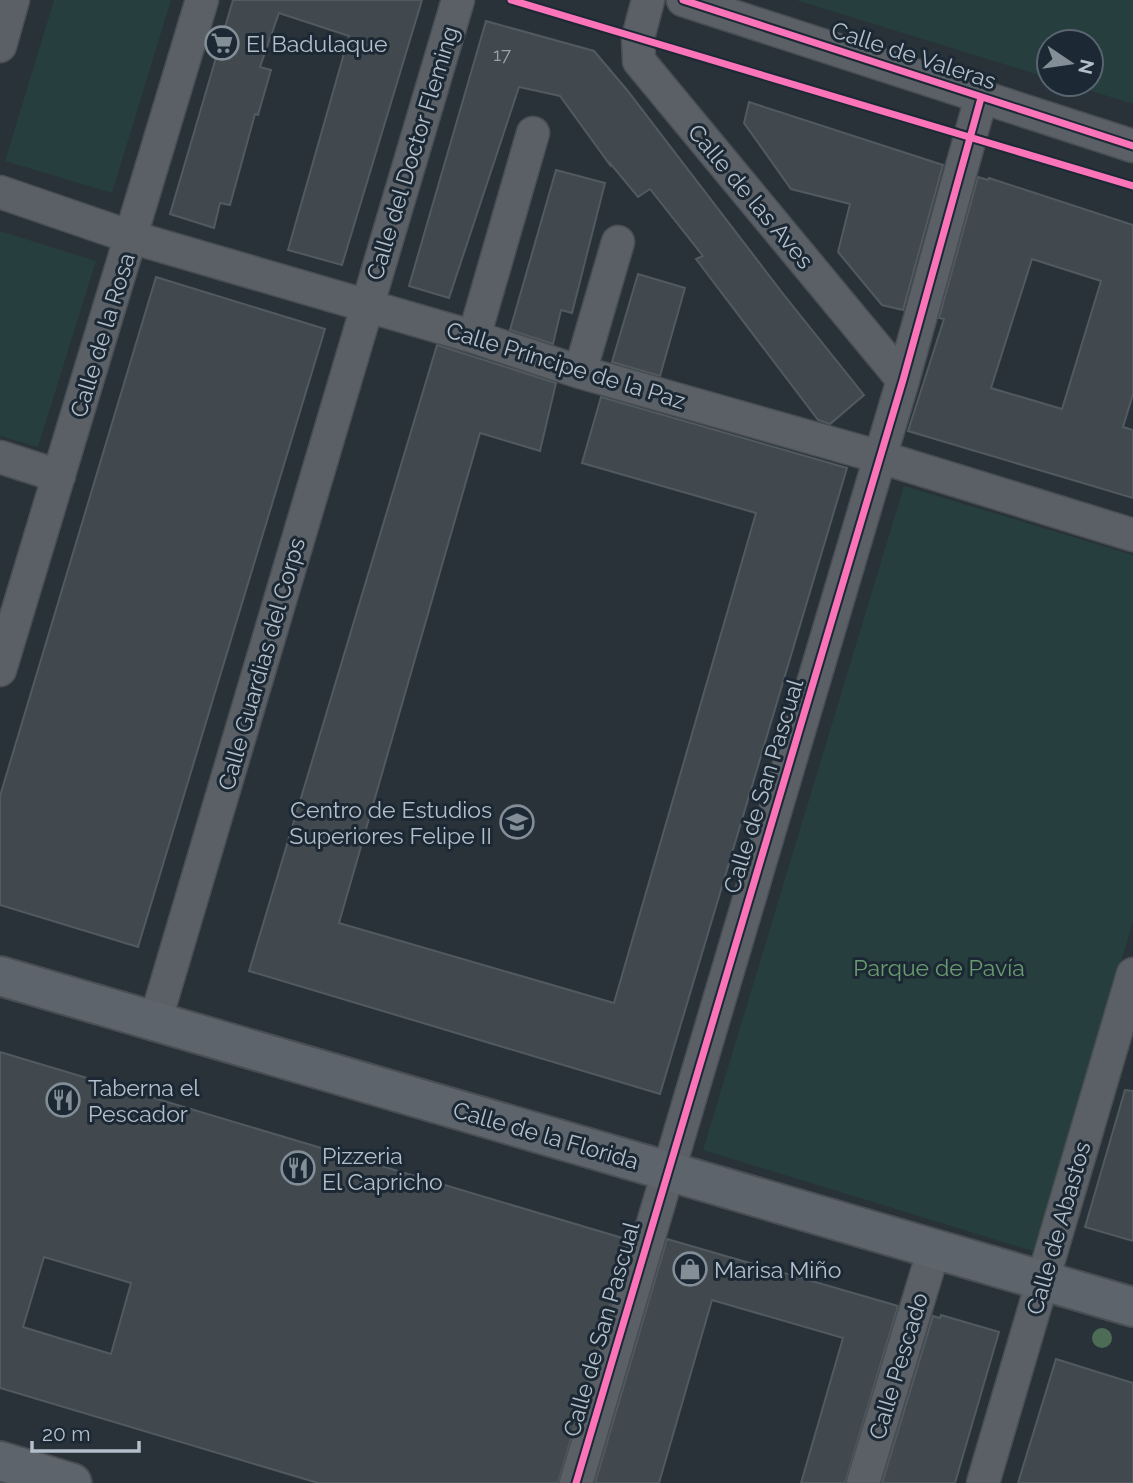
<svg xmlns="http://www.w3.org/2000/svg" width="1133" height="1483" font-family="Raleway,sans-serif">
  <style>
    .green { fill: #263e3e }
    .building { fill: #42494e; stroke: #515a60; stroke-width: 2; fill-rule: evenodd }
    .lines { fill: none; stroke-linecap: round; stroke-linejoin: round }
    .street-casing { stroke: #484e53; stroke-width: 35 }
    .secondary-casing { stroke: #484e53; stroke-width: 42 }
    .street { stroke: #5a6066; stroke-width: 32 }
    .secondary { stroke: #5e646c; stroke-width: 38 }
    .cycleway-casing { stroke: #1c2934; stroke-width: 11 }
    .cycleway { stroke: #fb73b8; stroke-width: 7 }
    .tree { fill: #4c6c56 }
    .labels { text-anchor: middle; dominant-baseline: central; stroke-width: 6; stroke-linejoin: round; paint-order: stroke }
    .number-label { font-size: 19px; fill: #97a2ab }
    .poi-label { font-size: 23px; fill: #b3bfca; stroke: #1c2934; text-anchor: start }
    .street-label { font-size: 23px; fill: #b3bfca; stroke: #1c2934 }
    .park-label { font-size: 23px; fill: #699c6e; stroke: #1c2934 }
  </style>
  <rect width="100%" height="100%" fill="#293239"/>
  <path class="green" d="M54,0H171L112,193L5,161Z
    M796,0H1133V104L1069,84H1091V42H1049V78Z
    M0,231L96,261L38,447L0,436Z
    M904,486L1133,555V922L1033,1251L703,1150Z"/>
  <path class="building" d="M233,0H422L342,265L288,250L349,36L279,13L260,67L271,70L258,115L255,114L230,205L220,203L214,228L170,214Z
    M486,21L594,51L627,90L784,295L864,395L830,424L818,420L696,259L703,256L650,189L638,197L610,163V165L560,96L519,87L449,298L409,286Z
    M749,102L943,165L903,310L882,305L838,252L850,204L791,189L744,123Z
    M556,170L605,183L572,313L561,310L553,344L510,330Z
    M978,177L988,180L989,178L1133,225V394L1123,427L1133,430V498L908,431L944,319L939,318ZM1032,259L1101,281L1062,409L991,388Z
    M638,274L685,288L660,376L612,362Z
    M156,277L325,329L138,947L0,905V796Z
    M437,345L556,383L540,451L480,433L339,923L614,1003L756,513L582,463L601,397L847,468L660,1094L249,971Z
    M0,1052L629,1240L558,1483H318L0,1388ZM44,1257L131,1283L111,1354L23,1327Z
    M1125,1090L1133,1091V1241L1085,1227Z
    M667,1239L898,1306L845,1483H801L843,1338L712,1300L659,1483H595Z
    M941,1315L999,1332L955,1483H882L933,1316L940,1318Z
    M1056,1359L1133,1383V1483H1018Z"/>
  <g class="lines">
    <defs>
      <path id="street" d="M648,0L638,38L639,61L903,380
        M683,0L1133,146
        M0,46L13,0
        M0,192L131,237L474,337L580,372L880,457L1133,535
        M474,337L533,133
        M580,372L618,242
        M0,457L59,476
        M0,670L202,0
        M155,1022L458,0
        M576,1483L903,380L981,98
        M863,1483L934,1249
        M983,1483L1133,974"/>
      <path id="secondary" d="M0,976L1133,1307
        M0,1461L72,1483"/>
    </defs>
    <use href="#street" class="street-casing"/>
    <use href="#secondary" class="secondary-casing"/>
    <use href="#street" class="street"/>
    <use href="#secondary" class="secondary"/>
    <defs>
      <path id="cycleway" d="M511,0L1133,186
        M683,0L1133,146
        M576,1483L903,380L981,98"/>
    </defs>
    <use href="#cycleway" class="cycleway-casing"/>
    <use href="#cycleway" class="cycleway"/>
  </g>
  <circle class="tree" cx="1102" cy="1338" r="10"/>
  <defs>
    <symbol id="supermarket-ring" viewBox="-11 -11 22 22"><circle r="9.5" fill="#1c2934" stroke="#838e97" stroke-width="1.5"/><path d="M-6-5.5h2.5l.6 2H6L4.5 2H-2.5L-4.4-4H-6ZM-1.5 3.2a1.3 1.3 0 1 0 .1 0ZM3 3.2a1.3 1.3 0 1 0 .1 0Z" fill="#838e97"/></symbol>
    <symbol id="university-ring" viewBox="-11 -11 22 22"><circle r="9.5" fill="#1c2934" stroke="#838e97" stroke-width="1.5"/><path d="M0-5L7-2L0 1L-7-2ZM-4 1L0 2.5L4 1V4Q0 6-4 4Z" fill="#838e97"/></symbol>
    <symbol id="restaurant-ring" viewBox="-11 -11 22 22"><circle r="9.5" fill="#1c2934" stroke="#838e97" stroke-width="1.5"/><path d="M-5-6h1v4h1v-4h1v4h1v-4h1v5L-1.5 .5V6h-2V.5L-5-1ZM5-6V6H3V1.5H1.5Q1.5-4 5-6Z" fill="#838e97"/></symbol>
    <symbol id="shop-ring" viewBox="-11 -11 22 22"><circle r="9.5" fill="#1c2934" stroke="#838e97" stroke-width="1.5"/><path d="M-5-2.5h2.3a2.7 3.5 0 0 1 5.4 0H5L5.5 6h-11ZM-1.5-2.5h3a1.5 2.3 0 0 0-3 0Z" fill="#838e97"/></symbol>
  </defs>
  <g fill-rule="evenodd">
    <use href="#supermarket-ring" x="203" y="24" width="38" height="38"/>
    <use href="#university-ring" x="498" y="803" width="38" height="38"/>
    <use href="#restaurant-ring" x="44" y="1081" width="38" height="38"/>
    <use href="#restaurant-ring" x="279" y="1149" width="38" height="38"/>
    <use href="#shop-ring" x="671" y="1250" width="38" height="38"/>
  </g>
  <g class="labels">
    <g class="number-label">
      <text x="502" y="54">17</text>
    </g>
    <g class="poi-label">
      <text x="246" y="43">El Badulaque</text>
      <text x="492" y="809" text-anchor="end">Centro de Estudios<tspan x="492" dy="26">Superiores Felipe II</tspan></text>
      <text x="88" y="1087">Taberna el<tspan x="88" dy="26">Pescador</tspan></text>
      <text x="322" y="1155">Pizzeria<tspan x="322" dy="26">El Capricho</tspan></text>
      <text x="714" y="1269">Marisa Miño</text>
    </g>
    <g class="street-label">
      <text transform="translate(914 55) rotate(18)">Calle de Valeras</text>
      <text transform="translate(412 153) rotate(-73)">Calle del Doctor Fleming</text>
      <text transform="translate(751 196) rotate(50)">Calle de las Aves</text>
      <text transform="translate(102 335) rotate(-73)">Calle de la Rosa</text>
      <text transform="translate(566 365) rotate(17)">Calle Príncipe de la Paz</text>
      <text transform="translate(261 664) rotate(-74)">Calle Guardias del Corps</text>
      <text transform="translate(763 786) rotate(-73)">Calle de San Pascual</text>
      <text transform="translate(546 1135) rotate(16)">Calle de la Florida</text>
      <text transform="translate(1058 1228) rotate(-74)">Calle de Abastos</text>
      <text transform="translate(601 1329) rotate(-74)">Calle de San Pascual</text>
      <text transform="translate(898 1366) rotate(-73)">Calle Pescado</text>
    </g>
    <g class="park-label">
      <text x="939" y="967">Parque de Pavía</text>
    </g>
  </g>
  <g transform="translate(1070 63) rotate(103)"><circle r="33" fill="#1c2934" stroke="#586570" stroke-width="2"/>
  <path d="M0-5L12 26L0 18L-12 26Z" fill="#838e97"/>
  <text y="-10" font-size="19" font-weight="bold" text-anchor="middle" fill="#b3bfca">N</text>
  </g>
  <path d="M32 1441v10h107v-10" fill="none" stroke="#b3bfca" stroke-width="3.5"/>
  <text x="42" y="1441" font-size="21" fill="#b3bfca" stroke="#1c2934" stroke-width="5" paint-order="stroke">20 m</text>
</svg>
